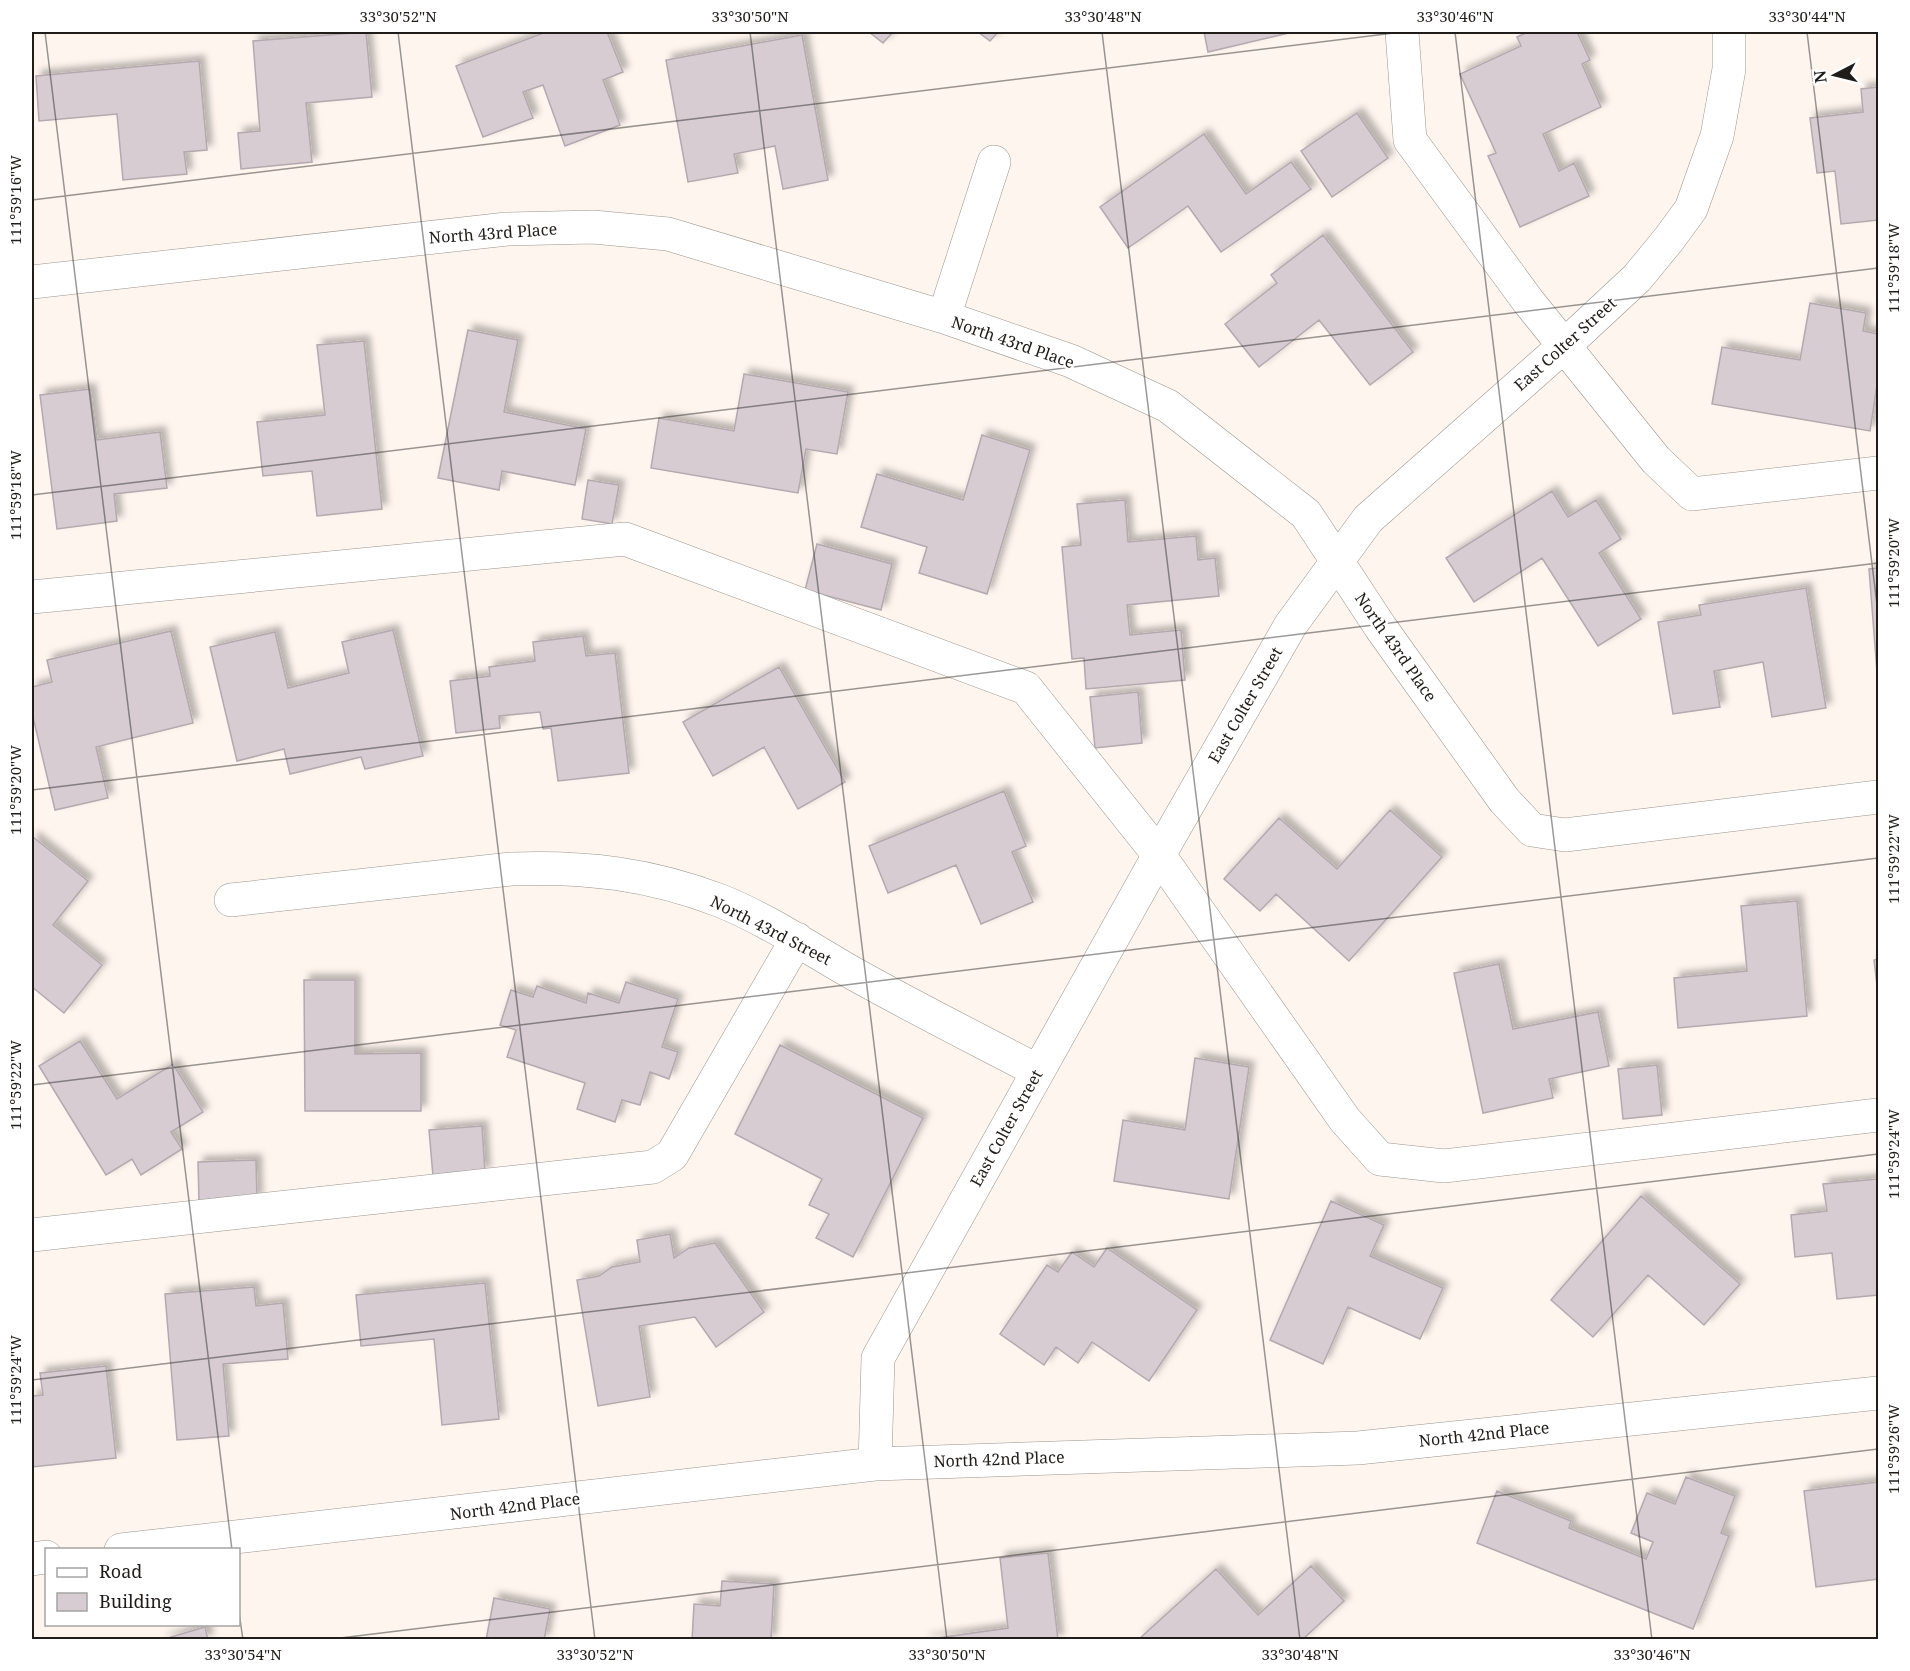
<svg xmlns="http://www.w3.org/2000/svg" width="1910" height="1671" font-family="'Noto Serif',serif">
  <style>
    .building { fill: #d6ccd2; stroke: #b3a9af; stroke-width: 1.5; filter: url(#shadow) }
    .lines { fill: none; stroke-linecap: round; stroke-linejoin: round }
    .minor-casing { stroke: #9b948d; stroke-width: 34 }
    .minor { stroke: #fff; stroke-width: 33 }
    .ticks { fill: none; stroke: #1f1c1a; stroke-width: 1.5; stroke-opacity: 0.45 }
    .labels { text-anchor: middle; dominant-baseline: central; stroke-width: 5; stroke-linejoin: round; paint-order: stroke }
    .street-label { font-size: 16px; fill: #1f1c1a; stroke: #fff }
    .neatline { fill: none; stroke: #1f1c1a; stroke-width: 2 }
    .ticks-label { font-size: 15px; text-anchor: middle; fill: #1f1c1a }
  </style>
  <defs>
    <filter id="shadow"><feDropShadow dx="5.5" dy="-5.5" stdDeviation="3" flood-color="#0004"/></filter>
  </defs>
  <rect width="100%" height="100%" fill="#fef5ee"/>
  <path class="building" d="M366,32L372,97L306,103L312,162L241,169L238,133L260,131L253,41Z
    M546,32H607L623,72L603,80L620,125L565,146L543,85L523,92L533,118L483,137L456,66Z
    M869,32H893L883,43Z
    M978,32H998L990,41Z
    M1204,32H1293L1208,52Z
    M1528,32H1577L1590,60L1582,64L1601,107L1543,134L1559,171L1574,163L1589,196L1520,227L1488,156L1496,153L1460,74L1521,46L1517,37Z
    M802,35L828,180L783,189L775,146L734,154L738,173L688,182L666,60Z
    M199,61L207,150L184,152L187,174L123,180L117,114L39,121L36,76Z
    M1878,87V220L1841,224L1835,171L1817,173L1810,118L1863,112L1861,89Z
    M1357,113L1388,158L1332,197L1301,151Z
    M1204,134L1246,194L1291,162L1311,189L1221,252L1188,206L1128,248L1100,207Z
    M1323,235L1413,352L1370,385L1319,320L1259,367L1225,324L1277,283L1271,275Z
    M1810,303L1866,313L1863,331L1878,334V378L1870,431L1712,404L1722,347L1800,360Z
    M468,330L518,340L504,412L586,429L575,485L502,471L499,490L438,478Z
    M364,341L382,509L317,516L312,471L263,476L257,422L325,415L317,345Z
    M744,374L848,392L837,454L806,449L798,493L651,468L659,418L734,431Z
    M90,389L97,440L160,432L167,488L114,494L117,521L57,529L40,395Z
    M982,435L1030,450L987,594L919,573L927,547L861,527L877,474L963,500Z
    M588,480L619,485L612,524L582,519Z
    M1552,491L1568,517L1596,500L1621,539L1599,553L1641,619L1598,646L1542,558L1474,602L1446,558Z
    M1125,500L1128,542L1196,536L1198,560L1215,558L1219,596L1127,605L1130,635L1181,630L1185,680L1086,689L1084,658L1072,659L1062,547L1081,545L1077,504Z
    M817,544L892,564L881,610L805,590Z
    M1878,568V685L1869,569Z
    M1806,588L1826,708L1772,717L1763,662L1714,671L1720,707L1673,714L1658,622L1701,615L1699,605Z
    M393,630L423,756L365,769L361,757L290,774L284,749L237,761L210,647L275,632L288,688L349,673L342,642Z
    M171,631L193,723L96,747L108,798L55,810L32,713V687L52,682L47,660Z
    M583,636L586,656L615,653L629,773L558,781L551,728L543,729L540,712L499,716L500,728L456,733L450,681L490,676L489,667L535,661L533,642Z
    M779,667L845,782L798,809L764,747L713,776L683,722Z
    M1138,692L1142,743L1095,748L1090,697Z
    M1004,791L1026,846L1012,852L1033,902L981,924L956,865L888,893L869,846Z
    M1390,810L1442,857L1349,961L1276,894L1260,911L1224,879L1279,818L1337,869Z
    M33,837L88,881L53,925L102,965L64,1013L32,987V839Z
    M1797,901L1807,1016L1678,1028L1674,978L1747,971L1741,906Z
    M1878,959V994L1874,960Z
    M1499,964L1513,1029L1598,1012L1609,1066L1549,1079L1553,1098L1483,1113L1454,973Z
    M304,980H355V1054L421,1053V1111H305Z
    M626,982L678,999L662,1047L678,1052L669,1079L650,1072L640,1105L622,1100L615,1122L577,1109L585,1083L507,1057L516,1030L500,1025L511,990L533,997L537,986L586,1003L588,993L619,1003Z
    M80,1041L117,1099L173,1064L203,1112L171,1132L182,1149L141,1175L132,1159L106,1175L39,1066Z
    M780,1045L923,1118L853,1257L816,1238L829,1214L809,1205L822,1179L735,1134Z
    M1195,1058L1249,1067L1229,1199L1114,1181L1123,1120L1185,1130Z
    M1657,1065L1662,1115L1623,1119L1618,1069Z
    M482,1126L485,1172L433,1176L429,1130Z
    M256,1160L257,1200L199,1201L198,1162Z
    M1878,1179V1295L1837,1299L1832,1253L1795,1257L1791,1215L1827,1211L1823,1184Z
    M1641,1196L1740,1284L1704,1325L1648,1275L1593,1337L1551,1300Z
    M1331,1201L1384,1225L1370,1256L1443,1288L1420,1339L1348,1307L1323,1364L1270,1340Z
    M670,1234L674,1258L689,1248L715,1243L764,1312L716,1347L695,1317L639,1326L650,1397L598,1406L577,1280L599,1276L612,1267L640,1262L637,1240Z
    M1107,1248L1197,1310L1149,1381L1092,1342L1078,1363L1056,1347L1044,1365L1000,1334L1047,1265L1058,1272L1072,1252L1094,1267Z
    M485,1283L499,1419L442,1425L434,1339L361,1346L356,1295Z
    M254,1287L256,1306L283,1303L288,1359L223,1364L229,1436L177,1440L165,1294Z
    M106,1366L116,1458L32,1467V1396L43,1395L40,1373Z
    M1686,1477L1735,1496L1721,1533L1729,1536L1693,1629L1477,1543L1497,1491L1571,1521L1569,1528L1646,1559L1653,1542L1631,1533L1647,1493L1675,1504Z
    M1878,1482V1579L1816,1587L1804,1491Z
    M1048,1553L1058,1640H923L1008,1628L1000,1558Z
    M1311,1566L1344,1601L1302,1640L1139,1639L1216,1569L1258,1615Z
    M722,1581L774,1584L771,1640H692L694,1604L720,1606Z
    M494,1598L550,1609L544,1640H486Z
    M205,1627L208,1640H161Z"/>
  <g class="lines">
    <defs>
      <path id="minor" d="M1402,32L1410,140L1528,301L1656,460L1692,494L1878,473
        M32,282L507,229L593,227L668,234L944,317L1071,361L1168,406L1306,514L1381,628L1504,800L1532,830L1565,835L1878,797
        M944,317L994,162
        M32,597L625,539L1026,688L1159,855L1345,1120L1380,1159L1444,1166L1878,1115
        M231,900L511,869C585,866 651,874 721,901C766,919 807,947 849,971C911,1006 975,1038 1038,1071
        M32,1235L653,1167L672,1155L797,939
        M875,1464L878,1358L1159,855L1290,626L1368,519L1565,345L1637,278L1669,239L1691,209L1717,136L1729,69V32
        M121,1550L875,1464L1358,1448L1878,1393
        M32,1559L46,1557"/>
    </defs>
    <use href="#minor" class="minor-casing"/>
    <use href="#minor" class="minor"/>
  </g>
  <path class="ticks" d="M45,32L232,1550M398,32L595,1640M750,32L947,1640M1102,32L1300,1640M1455,32L1652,1640M1807,32L1878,613M32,200L1402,32M32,495L1878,268M32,790L1878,563M32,1085L1878,858M32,1380L1878,1154M238,1605L243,1640M324,1640L1878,1449"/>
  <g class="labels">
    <g class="street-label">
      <text transform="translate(493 233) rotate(-4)">North 43rd Place</text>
      <text transform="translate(1013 342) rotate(19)">North 43rd Place</text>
      <text transform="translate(1565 344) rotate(-42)">East Colter Street</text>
      <text transform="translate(1396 647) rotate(55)">North 43rd Place</text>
      <text transform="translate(1245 705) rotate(-60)">East Colter Street</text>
      <text transform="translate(771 930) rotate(27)">North 43rd Street</text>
      <text transform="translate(1006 1128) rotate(-61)">East Colter Street</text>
      <text transform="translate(1484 1434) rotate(-6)">North 42nd Place</text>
      <text transform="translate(999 1459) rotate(-2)">North 42nd Place</text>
      <text transform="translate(515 1506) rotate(-7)">North 42nd Place</text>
    </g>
  </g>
  <rect width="1910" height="1671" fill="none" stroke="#ffffff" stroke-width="66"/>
  <rect x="45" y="1548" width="195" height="78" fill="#ffffff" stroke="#a5a4a3" stroke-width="1.5"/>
  <rect x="57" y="1568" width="30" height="9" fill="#ffffff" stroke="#a5a4a3" stroke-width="1.5"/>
  <text x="99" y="1578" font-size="18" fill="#1f1c1a">Road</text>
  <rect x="57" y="1593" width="30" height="18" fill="#d6ccd2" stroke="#a5a4a3" stroke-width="1.5"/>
  <text x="99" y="1608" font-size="18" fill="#1f1c1a">Building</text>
  <g transform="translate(1835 75) rotate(263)" stroke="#ffffff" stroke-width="4.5" paint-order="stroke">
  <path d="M0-4.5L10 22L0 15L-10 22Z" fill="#1f1c1a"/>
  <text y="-9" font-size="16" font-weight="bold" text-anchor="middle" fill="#1f1c1a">N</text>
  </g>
  <rect x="33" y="33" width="1844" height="1605" class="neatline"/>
  <g class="ticks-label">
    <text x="398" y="22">33°30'52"N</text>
    <text x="750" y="22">33°30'50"N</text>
    <text x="1103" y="22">33°30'48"N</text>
    <text x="1455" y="22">33°30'46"N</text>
    <text x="1807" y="22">33°30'44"N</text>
    <text transform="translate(16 200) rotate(-90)" y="5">111°59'16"W</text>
    <text transform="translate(1894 268) rotate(-90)" y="5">111°59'18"W</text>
    <text transform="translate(16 495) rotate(-90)" y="5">111°59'18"W</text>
    <text transform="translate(1894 563) rotate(-90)" y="5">111°59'20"W</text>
    <text transform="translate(16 790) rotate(-90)" y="5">111°59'20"W</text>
    <text transform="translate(1894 859) rotate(-90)" y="5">111°59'22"W</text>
    <text transform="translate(16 1085) rotate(-90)" y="5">111°59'22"W</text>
    <text transform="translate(1894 1154) rotate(-90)" y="5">111°59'24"W</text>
    <text transform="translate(16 1380) rotate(-90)" y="5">111°59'24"W</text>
    <text transform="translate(1894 1449) rotate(-90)" y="5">111°59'26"W</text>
    <text x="243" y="1660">33°30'54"N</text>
    <text x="595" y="1660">33°30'52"N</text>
    <text x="947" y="1660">33°30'50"N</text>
    <text x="1300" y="1660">33°30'48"N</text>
    <text x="1652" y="1660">33°30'46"N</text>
  </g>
</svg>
